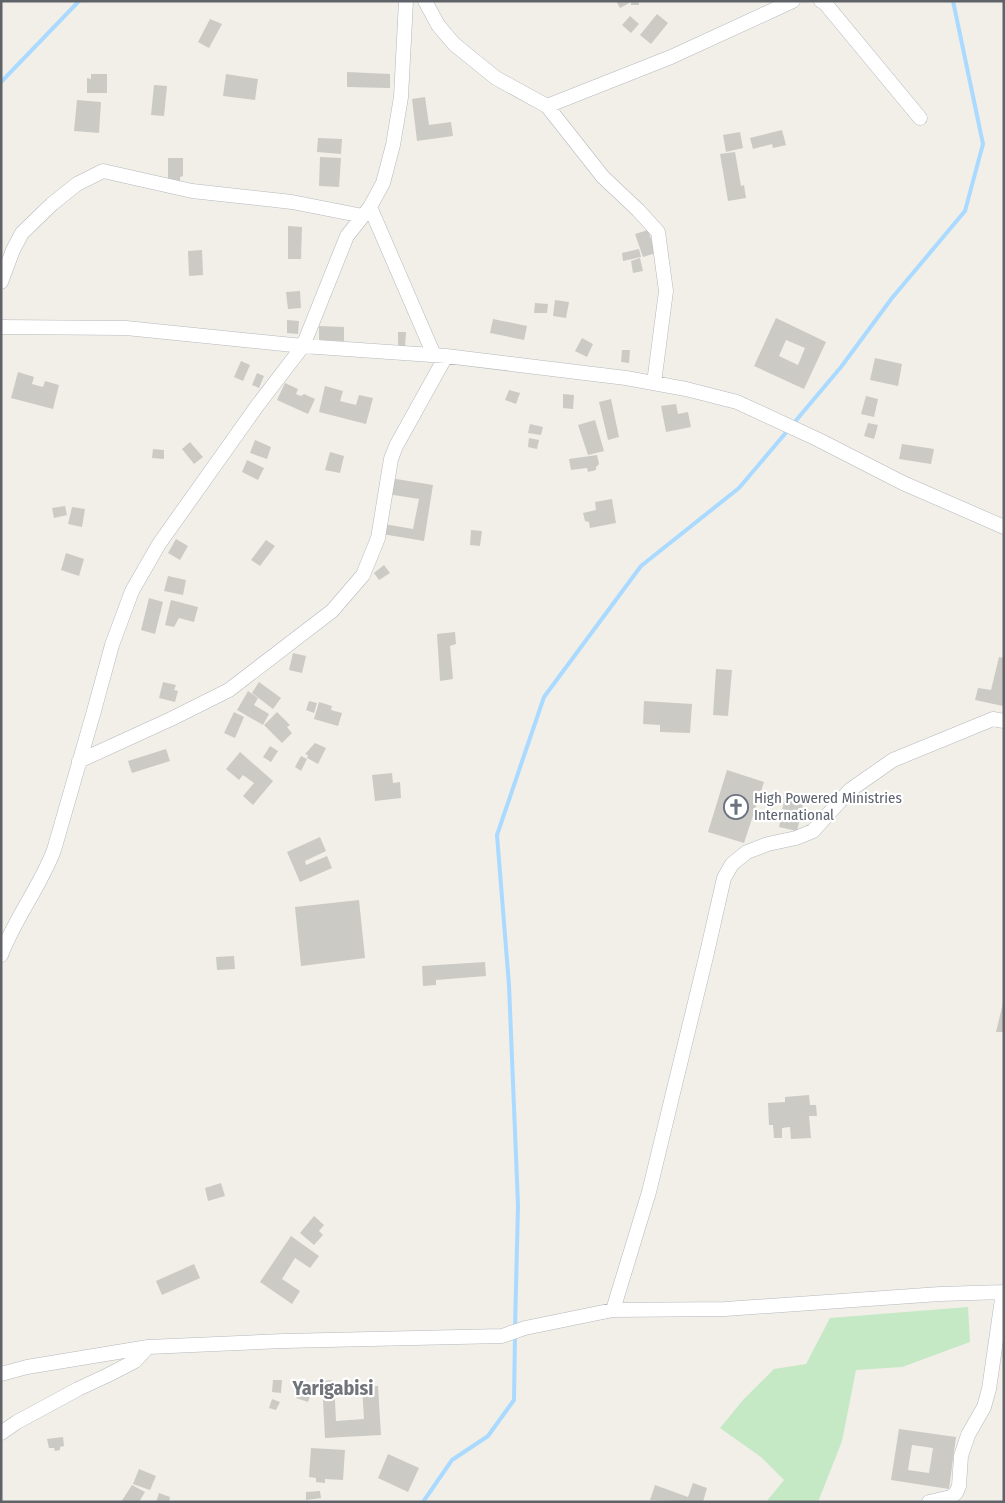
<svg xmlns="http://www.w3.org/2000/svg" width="1005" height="1503" font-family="'Fira Sans Condensed',sans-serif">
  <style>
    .green { fill: #c5e8c5 }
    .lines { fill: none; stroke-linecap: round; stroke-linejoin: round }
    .stream { stroke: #aadaff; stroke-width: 4 }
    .building { fill: #cccac5; fill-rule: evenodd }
    .street-casing { stroke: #b5b8bc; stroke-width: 15 }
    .street { stroke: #fff; stroke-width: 14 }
    .labels { text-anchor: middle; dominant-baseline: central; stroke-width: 4.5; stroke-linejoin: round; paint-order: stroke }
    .worship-label { font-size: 15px; fill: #5b616d; stroke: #fff; text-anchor: start }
    .district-label { font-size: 20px; font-weight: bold; fill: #70757a; stroke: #fff }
  </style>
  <rect width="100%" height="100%" fill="#f1efe8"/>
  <path class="green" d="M968,1307L970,1342L902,1367L856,1370L842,1441L818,1502H766L784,1480L761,1457L720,1428L743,1400L774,1369L806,1364L830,1318Z"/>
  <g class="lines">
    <path class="stream" d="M1,82L79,1
      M793,424L841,367L892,298L965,211L983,144L953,1
      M515,1329L518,1205L509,985L497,835L544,697L641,566L739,488L789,429
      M423,1502L452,1460L488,1436L514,1400L515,1336"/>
  </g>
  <path class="building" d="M616,1H639V5H631V2L620,8Z
    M657,14L668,23L651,44L640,35Z
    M630,16L639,24L631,33L622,25Z
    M210,19L222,24L209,48L198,42Z
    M347,72L390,74V88L347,87Z
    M91,74H107V93H87V78L91,79Z
    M226,74L258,79L255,100L223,96Z
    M154,85L167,86L164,116L151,115Z
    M425,97L429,125L451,122L453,136L417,141L412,99Z
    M77,100L101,102L99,133L74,131Z
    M782,130L786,145L773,148L772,144L753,149L750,138Z
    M740,132L743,148L726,152L723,135Z
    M318,138L342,139L341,154L317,152Z
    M735,152L741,186L744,185L746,198L728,201L720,154Z
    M320,157L341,158L339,187L319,186Z
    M168,158H183V176L180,177V186H168Z
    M288,226L302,227L301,259H288Z
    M648,230L656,253L643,257L635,234Z
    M639,249L641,257L623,261L622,253Z
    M202,250L203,275L189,276L188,251Z
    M640,258L643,271L633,273L631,261Z
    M300,291L301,308L288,309L286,292Z
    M555,300L569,302L566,318L553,316Z
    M535,303L548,304L547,313H534Z
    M776,318L826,342L804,389L754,366ZM786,340L805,348L798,365L779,356Z
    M493,319L527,326L524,340L490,333Z
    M287,320L299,321L298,334L287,333Z
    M319,326L344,327V341L319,340Z
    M398,332H406L405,347H398Z
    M582,338L593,344L587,357L575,351Z
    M622,350H630L629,363L621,362Z
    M875,358L902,364L898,386L870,380Z
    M241,361L250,365L243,381L234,377Z
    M18,372L34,377L32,384L43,387L45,381L59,385L53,409L11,398Z
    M257,373L264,376L259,388L252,385Z
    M285,383L298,389L296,394L301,396L304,394L315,399L308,414L277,400Z
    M325,386L343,391L340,401L356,405L359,395L373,398L366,424L319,412Z
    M509,390L520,393L516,404L505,400Z
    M563,394L574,395L573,409L563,408Z
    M866,396L878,399L874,417L861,414Z
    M611,399L619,437L608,440L599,402Z
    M676,404L678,414L688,412L691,427L666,432L661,406Z
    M595,420L604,451L588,455L578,425Z
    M868,423L878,425L874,439L864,436Z
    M530,424L543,427L541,435L528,433Z
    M529,438L539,440L537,449L528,447Z
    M255,440L271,447L267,459L250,453Z
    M190,442L203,457L194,464L182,449Z
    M902,444L934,449L931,464L899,459Z
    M153,449L164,450V459L152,458Z
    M330,452L344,456L340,473L325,470Z
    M597,455L599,464L596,467V470L588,472L587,468L571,470L569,459Z
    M247,460L264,468L258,480L242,472Z
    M390,478L433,485L424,541L382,534L384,524L413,529L419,499L387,494Z
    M612,499L616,523L590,528L589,522L585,521L583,513L596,510L595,502Z
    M65,506L67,515L54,518L52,508Z
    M72,507L85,509L82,527L68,524Z
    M471,530L482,531L480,546L470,545Z
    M176,539L188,546L180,560L168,553Z
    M266,540L275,546L260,566L251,560Z
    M66,553L84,559L79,576L61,570Z
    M384,565L390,573L379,580L374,573Z
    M168,576L186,580L183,595L164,591Z
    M149,598L163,602L155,634L141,630Z
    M171,600L198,607L194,622L179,618L174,627L165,625Z
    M455,632L456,644L450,646L453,679L440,681L437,634Z
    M293,653L306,656L302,673L289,670Z
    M999,657L1004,658L1003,706L975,700L978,688L991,690Z
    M716,669L732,670L728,716L713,715Z
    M163,682L176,685L174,690L178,691L175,702L159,698Z
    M259,682L281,698L273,709L252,693Z
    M248,691L258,698L254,705L269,714L263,725L237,710Z
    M309,701L317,703L314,713L306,710Z
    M644,701L692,704L690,733L660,732V725L643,724Z
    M319,702L332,706L331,710L342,713L338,726L314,719Z
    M234,712L244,717L235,738L224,733Z
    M277,712L290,725L287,727L292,733L282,743L264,725Z
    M315,743L326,748L318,764L307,758L308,755L305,754Z
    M270,746L278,751L271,762L263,757Z
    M166,749L170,761L132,773L128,761Z
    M240,752L273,781L253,805L243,796L254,783L243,775L239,780L226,769Z
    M301,756L307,759L301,771L295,767Z
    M727,770L764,782L744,843L708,832Z
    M392,773L393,783L400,782L401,798L375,801L372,775Z
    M785,796L804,801L797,831L779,827Z
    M320,837L326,851L305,861L306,865L327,856L332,868L300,882L287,852Z
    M359,900L365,958L301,966L295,907Z
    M234,956L235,969L217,970L216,957Z
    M485,962L486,976L436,980V985L423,986L422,966Z
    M1003,1003L1004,1032H996Z
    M809,1095L810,1105H816L817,1116H809L811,1138L791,1139L790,1127L782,1128V1138H774L773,1125H769L768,1103L785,1102V1097Z
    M221,1183L225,1196L208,1201L205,1188Z
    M314,1216L324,1225L319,1231L323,1235L314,1245L300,1233Z
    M291,1236L319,1256L310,1268L295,1258L282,1279L300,1291L292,1304L260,1282Z
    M194,1264L200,1278L162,1295L156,1281Z
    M273,1380H282L281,1393L272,1392Z
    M334,1380L336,1421L364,1419L362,1387L378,1386L381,1435L325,1438L322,1381Z
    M298,1390L311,1393L308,1402L296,1398Z
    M272,1399L280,1402L276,1410L269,1408Z
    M899,1429L956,1437L949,1489L891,1480ZM912,1445L933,1448L929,1473L908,1470Z
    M63,1437L64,1446L60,1447V1450L55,1451L54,1448H49L47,1439Z
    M311,1448L345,1450L343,1480L325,1479V1483L316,1482V1478L309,1477Z
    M388,1454L419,1468L408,1492L378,1478Z
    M139,1469L156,1476L150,1490L133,1484Z
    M693,1483L707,1488L703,1502L650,1500L655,1485L688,1497Z
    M132,1485L145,1492L139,1502H121Z
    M320,1491L321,1498L306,1500V1492Z
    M159,1493L170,1497L169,1502H156Z"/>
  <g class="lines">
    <defs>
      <path id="street" d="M425,1L438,25L454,44L496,78L547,106L603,177L638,210L658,232L666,291L654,383
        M821,1L824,2L920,118
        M547,106L671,57L793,1
        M370,207L434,355
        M1,282L13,250L22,233L52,204L77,184L103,171L192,191L292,202L363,216
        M1,327L126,328L303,346L446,356L626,378L686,389L737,402L819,440L903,483L1004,527
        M79,761L171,719L229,690L332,611L363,575L378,538L391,459L396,446L446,356
        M1,955C15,918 40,887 54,850L94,711L112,645L132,591L159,544L257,406L303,346L347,236L370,207L383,183L393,145L401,97L406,1
        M613,1310L649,1192L706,957L724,878L732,864L747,852L768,844L796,838L813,831L850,790L893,760L993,719L1004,721
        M1,1374L27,1367L148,1347L284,1341L502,1336L525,1328L613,1310L725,1309L940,1294L1004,1292
        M1,1433L17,1422L78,1389L108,1375L135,1361L148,1347
        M929,1502L951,1497L956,1493L959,1486L961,1456L968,1435L984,1407L989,1389L1003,1292"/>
    </defs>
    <use href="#street" class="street-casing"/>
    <use href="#street" class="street"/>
  </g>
  <defs>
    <symbol id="church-ring" viewBox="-11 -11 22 22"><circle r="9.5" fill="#fff" stroke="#6b7280" stroke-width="1.5"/><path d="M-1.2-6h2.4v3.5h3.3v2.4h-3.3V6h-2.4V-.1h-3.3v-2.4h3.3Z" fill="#6b7280"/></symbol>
  </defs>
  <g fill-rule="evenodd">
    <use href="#church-ring" x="722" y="793" width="28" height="28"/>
  </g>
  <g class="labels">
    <g class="worship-label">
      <text x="754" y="798">High Powered Ministries<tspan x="754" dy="17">International</tspan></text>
    </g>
    <g class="district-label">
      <text x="333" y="1388">Yarigabisi</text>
    </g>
  </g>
  <rect width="1005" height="1503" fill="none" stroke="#5f6368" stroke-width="5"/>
</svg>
